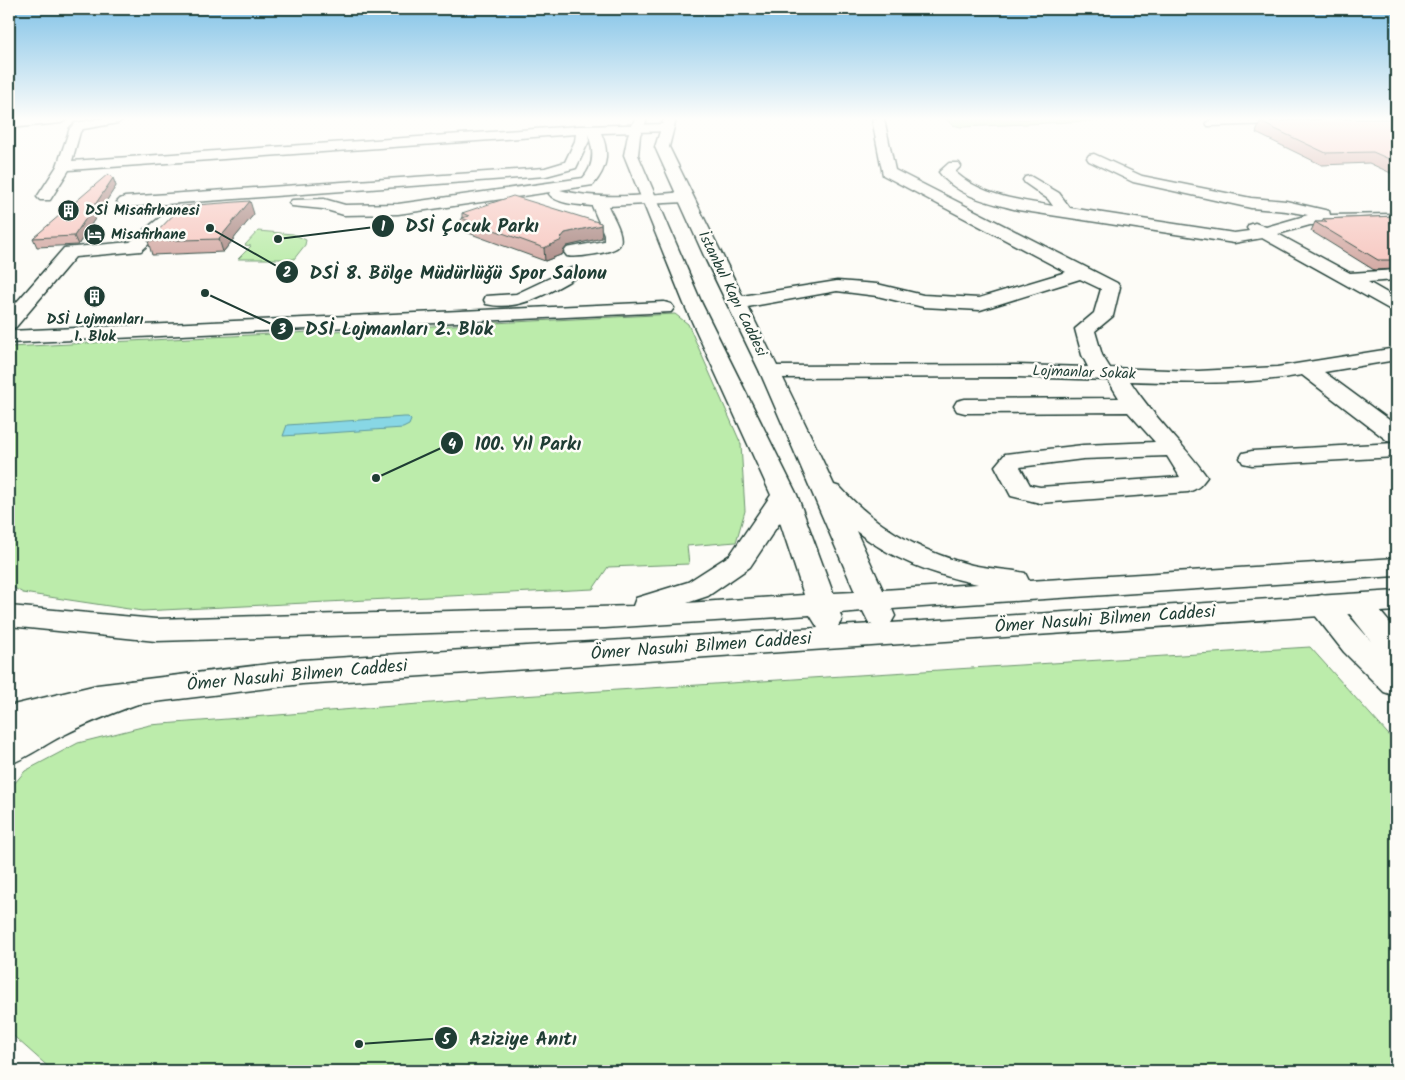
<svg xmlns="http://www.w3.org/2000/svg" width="1405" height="1080" font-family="Kalam,sans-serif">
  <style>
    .green { fill: #bcecab; stroke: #6e9470 }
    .water { fill: #88d7e5; stroke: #5e999e }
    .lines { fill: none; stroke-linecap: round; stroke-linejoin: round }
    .minor-casing { stroke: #1f3d34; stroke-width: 3 }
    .major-casing { stroke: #1f3d34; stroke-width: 3 }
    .highway-casing { stroke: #1f3d34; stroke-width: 3 }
    .minor { fill: #fdfcf7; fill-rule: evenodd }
    .major { fill: #fdfcf7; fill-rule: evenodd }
    .highway { fill: #fdfcf7; fill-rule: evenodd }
    .wall { fill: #d4aba5; stroke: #1f3d34 }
    .shaded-wall { fill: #ad8b86; stroke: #1f3d34 }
    .building { fill: #f7c7c0; stroke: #1f3d34 }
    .labels { text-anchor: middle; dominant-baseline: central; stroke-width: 5; stroke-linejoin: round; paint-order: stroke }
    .far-poi-label { font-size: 15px; font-weight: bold; fill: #1f3d34; stroke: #fdfcf7; text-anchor: start }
    .far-street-label { font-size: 15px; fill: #1f3d34; stroke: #fdfcf7 }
    .street-label { font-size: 18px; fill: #1f3d34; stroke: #fdfcf7 }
    .leader { fill: none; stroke: #1f3d34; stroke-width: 2 }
    .callout-dot { fill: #1f3d34; stroke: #fdfcf7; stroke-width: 2 }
    .mark-label { font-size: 15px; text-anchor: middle; font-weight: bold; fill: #fff }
    .callout-label { font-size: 19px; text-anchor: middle; font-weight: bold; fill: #1f3d34; stroke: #fdfcf7; stroke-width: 5; stroke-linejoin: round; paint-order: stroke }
  </style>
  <rect width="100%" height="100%" fill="#fdfcf7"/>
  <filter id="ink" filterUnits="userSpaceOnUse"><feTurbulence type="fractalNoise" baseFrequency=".02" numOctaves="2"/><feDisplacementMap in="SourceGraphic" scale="10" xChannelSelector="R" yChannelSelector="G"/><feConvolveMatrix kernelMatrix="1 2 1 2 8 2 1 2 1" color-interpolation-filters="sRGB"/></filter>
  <g filter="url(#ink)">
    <path class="green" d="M945,119H1135L961,127L953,125Z
      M258,231L293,234L306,240L305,245L294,259H238L251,246L245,245Z
      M675,314L688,324L741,444L745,511L736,542L687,546L689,564L608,567L593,589L142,611L23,593L9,585V347Z
      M1310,647L1396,743V1071H53L9,1032V790L25,771L78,743L150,725L521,696Z"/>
    <path class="water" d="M404,417H408L411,420L409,425L403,428L283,436L287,425Z"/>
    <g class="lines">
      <defs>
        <path id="minor" d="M25,119H67L61,123L9,128V120Z
          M98,119H124L118,123L83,129L80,132L72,161L578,126L666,124L670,125L672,128L670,131L601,133C610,153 607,169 593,185L560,190C601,201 643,195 685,192L690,194L693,197L690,200L685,202L608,206C612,216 624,233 620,244C618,253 575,258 567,256L564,252L567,248L604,241V234L592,206C580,205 556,204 549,194L550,192L398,214L344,215L323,209L292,206L289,203L292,200L324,199L345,205L398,204L583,178C595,165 594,150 588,134L589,141L576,168L546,176L125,207L120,205L117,202L120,199L125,197L545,168L565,162L575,141L576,134L69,170L50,200H40L37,197L57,166L70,128L75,123Z
          M872,119H884L895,170L1117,283L1120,287L1113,316L1095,331L1102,355L1110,368L1198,371L1277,367L1396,348V360L1324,372L1396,425V457L1252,465L1243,463L1240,458L1243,453L1252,451L1395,443L1388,441L1302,375C1245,385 1187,383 1130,381C1152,416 1183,443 1207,477C1201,485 1198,489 1188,492L1040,503L1011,496L995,466L1005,454L1083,445L1155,442L1128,412L965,413L957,411L954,406L957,401L965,399L1119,398L1108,380L1017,377L771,378L763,377L760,372L763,367L771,366L1017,365L1088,367L1082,355L1075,329L1094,313L1101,289L1080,279L980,310L923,307L877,296L837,291L736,309L729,307L727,303L729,299L736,297L837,281L877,284L923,295L979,298L1066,272L883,175ZM1167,456L1180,477L1040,487L1030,485L1020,467L1083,459Z
          M1212,119H1319L1313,123L1208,126L1206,123Z
          M1094,154L1142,176L1251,198L1286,201L1329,211L1330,215L1396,214V224L1310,225L1278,234L1350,273L1396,270V280L1368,282L1396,298V311L1389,309L1262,238L1234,243L1018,210C991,203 956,196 939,172L949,163H959L961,166L955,172C982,196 1018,200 1053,206L1048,199L1025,183L1023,180L1025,177L1030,176L1059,193L1070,208L1234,233L1249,231L1247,228L1249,225L1255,223L1266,227L1308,215L1286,211L1251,208L1133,182L1089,161L1087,158L1089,155Z
          M205,206L210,208L213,211L210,214L179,217L141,251L75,257L16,327L9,329V311L64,248L130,242L169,210Z
          M571,268L577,269L580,273L577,277C549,292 520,312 486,304L484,300L486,296L516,294Z
          M664,302L671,304L674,308L671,312L9,343V331Z
          M1357,594L1368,597L1396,630V661L1391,660L1396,665V696L1384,692L1344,652L1307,605L1311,598L1322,595L1333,598L1371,641L1342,604L1346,597Z"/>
        <path id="major" d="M635,119H647L640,135L638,155L702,304L797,495L833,593L855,592L760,372L705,258L655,147L664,119H676L669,147C724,260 781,371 834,485L840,487C875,526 920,552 972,565C989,569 1008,569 1025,573L1029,581L1396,558V576L892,609L895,616L891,623L1396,591V611L302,684L97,709L9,732V706L97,685L302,660L818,628L810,615L605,628L156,641L9,626V606L156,619L633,606L636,598L688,582L730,555L771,495L684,304L624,155L628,135ZM780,522L804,595L687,603L708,596L750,567ZM856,531C891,559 934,575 978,584L883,590ZM863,611L869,623L873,624L838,626L842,620L840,613Z"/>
        <path id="highway" d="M131,681L143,684L148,693L143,702C116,712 89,722 64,735C45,744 28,758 9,764V733L56,709Z"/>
      </defs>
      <use href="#minor" class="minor-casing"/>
      <use href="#major" class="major-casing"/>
      <use href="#highway" class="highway-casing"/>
      <use href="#minor" class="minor"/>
      <use href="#major" class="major"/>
      <use href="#highway" class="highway"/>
    </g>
    <path class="wall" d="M1396,119V174H1393L1369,163L1322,165L1256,133L1260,122Z
      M113,178L116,186L78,245L37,247L33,238Z
      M462,213L601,223L602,238L567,246L563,251V254L545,261L463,231L461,218H462Z
      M254,214L223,252L152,255L148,241Z
      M1396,216V269L1374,270L1311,231L1315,222H1322L1323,219Z
      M1396,276V284L1394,282Z"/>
    <path class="shaded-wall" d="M113,178L116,186L78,245L74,236Z
      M250,201L254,214L223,252L219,239Z
      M601,225L602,238L567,246L563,251V254L545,261L544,248L561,238L565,233Z"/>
    <path class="building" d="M1335,119H1396V162L1373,152L1326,153L1260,122Z
      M108,174L113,178L74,236L33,238Z
      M513,196L601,223V225L565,233L561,238L562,240L544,248L461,218L469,216L462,213Z
      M250,201L219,239L148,241L182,206Z
      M1396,216V260H1378L1315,222H1327L1323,219Z"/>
  </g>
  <linearGradient id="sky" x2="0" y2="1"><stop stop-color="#81c2e7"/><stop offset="0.44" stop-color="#fefefb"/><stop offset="1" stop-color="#fefefb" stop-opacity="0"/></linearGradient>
  <rect width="1405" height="270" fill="url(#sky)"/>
  <defs>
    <symbol id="building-disc" viewBox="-11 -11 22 22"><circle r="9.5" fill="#1f3d34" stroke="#fdfcf7"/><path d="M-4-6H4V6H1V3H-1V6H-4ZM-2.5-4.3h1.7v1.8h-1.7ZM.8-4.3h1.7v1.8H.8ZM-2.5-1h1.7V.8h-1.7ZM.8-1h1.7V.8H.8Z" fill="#fff"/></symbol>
    <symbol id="hotel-disc" viewBox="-11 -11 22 22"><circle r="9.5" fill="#1f3d34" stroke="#fdfcf7"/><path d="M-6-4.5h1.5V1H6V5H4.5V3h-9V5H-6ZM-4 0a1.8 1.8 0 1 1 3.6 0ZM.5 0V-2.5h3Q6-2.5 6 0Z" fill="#fff"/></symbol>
  </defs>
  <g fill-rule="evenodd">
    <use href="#building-disc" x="56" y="198" width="25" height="25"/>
    <use href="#hotel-disc" x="82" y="222" width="25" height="25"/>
    <use href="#building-disc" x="82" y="284" width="25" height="25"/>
  </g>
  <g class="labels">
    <g class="far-poi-label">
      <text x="85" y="211">DSİ Misafirhanesi</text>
      <text x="111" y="235">Misafirhane</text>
      <text x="95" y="320" text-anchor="middle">DSİ Lojmanları<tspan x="95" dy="17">1. Blok</tspan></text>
    </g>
    <g class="far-street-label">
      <text transform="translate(732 294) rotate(64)">İstanbul Kapı Caddesi</text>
      <text transform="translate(1084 373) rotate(2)">Lojmanlar Sokak</text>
    </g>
    <g class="street-label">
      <text transform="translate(1105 620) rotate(-4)">Ömer Nasuhi Bilmen Caddesi</text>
      <text transform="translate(701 647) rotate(-4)">Ömer Nasuhi Bilmen Caddesi</text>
      <text transform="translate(297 676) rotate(-5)">Ömer Nasuhi Bilmen Caddesi</text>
    </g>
  </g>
  <path class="leader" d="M278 239L383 226M210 228L287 272M205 293L282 329M376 478L452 443M359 1044L446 1038"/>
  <g class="callout-dot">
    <circle cx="278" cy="239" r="5"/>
    <circle cx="210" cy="228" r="5"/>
    <circle cx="205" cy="293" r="5"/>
    <circle cx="376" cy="478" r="5"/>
    <circle cx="359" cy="1044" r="5"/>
    <circle cx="383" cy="226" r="12"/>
    <circle cx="287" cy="272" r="12"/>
    <circle cx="282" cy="329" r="12"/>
    <circle cx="452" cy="443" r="12"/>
    <circle cx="446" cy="1038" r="12"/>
  </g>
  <g class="mark-label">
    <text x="383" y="231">1</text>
    <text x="287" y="277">2</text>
    <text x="282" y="334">3</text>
    <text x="452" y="449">4</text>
    <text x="446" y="1044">5</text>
  </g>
  <g class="callout-label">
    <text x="472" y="232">DSİ Çocuk Parkı</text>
    <text x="458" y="279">DSİ 8. Bölge Müdürlüğü Spor Salonu</text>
    <text x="399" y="335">DSİ Lojmanları 2. Blok</text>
    <text x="528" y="450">100. Yıl Parkı</text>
    <text x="523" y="1045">Aziziye Anıtı</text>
  </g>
  <rect width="1405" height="1080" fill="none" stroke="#fdfcf7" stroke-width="30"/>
  <rect x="15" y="15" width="1375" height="1050" fill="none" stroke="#1f3d34" stroke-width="2" filter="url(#ink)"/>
</svg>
